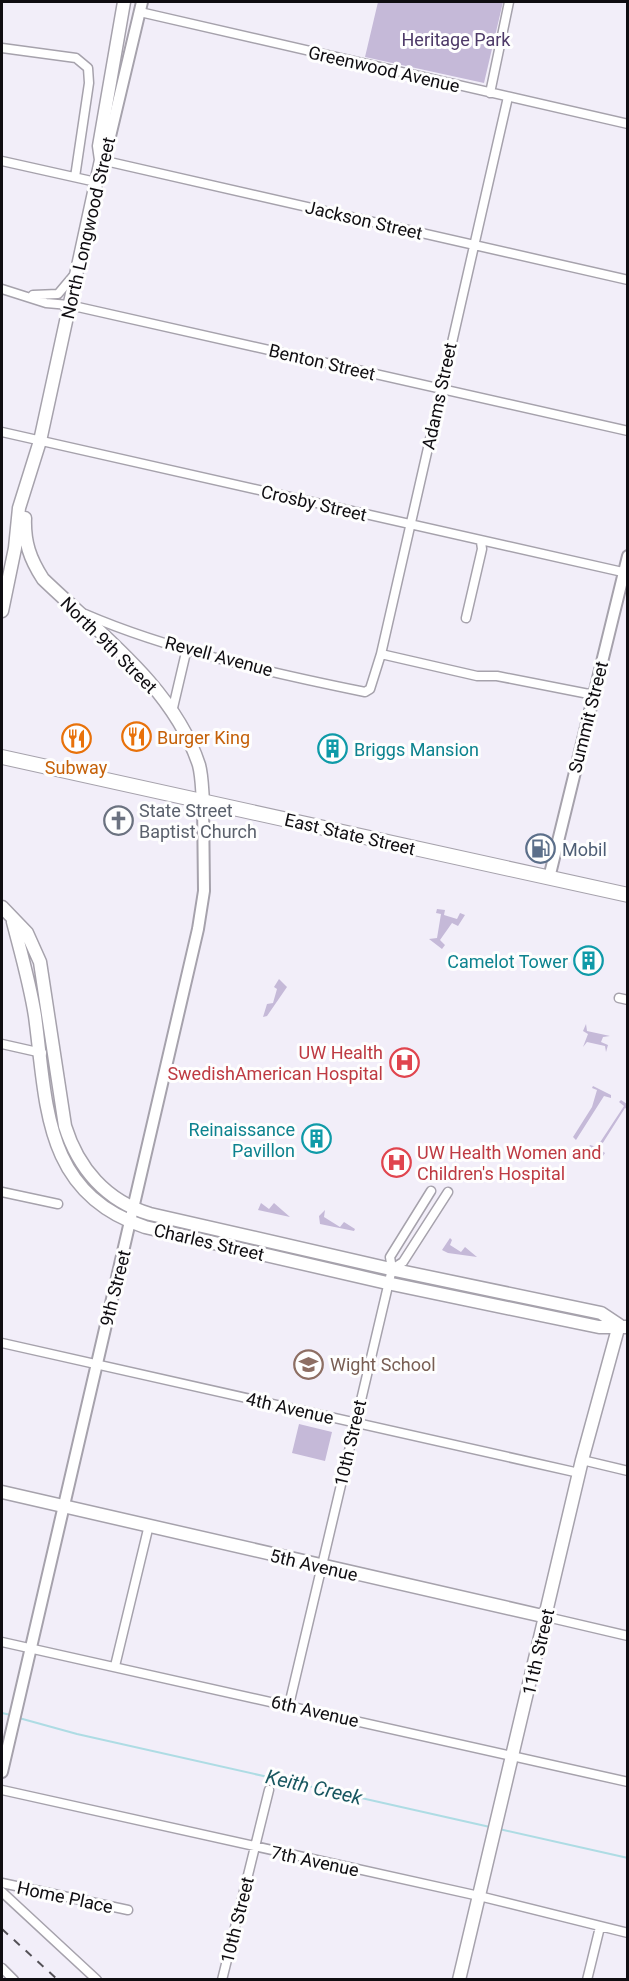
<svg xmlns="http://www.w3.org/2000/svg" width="629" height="1981" font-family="Roboto,sans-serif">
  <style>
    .green { fill: #c5b9d8 }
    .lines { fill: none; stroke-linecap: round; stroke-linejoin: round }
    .stream { stroke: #aedce4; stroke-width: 2 }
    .minor-casing { stroke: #a6a2ac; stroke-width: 11 }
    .tertiary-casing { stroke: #a6a2ac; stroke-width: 14 }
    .secondary-casing { stroke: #a6a2ac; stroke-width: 15 }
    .primary-casing { stroke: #a6a2ac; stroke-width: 16 }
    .minor { stroke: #fff; stroke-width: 8 }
    .tertiary { stroke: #fff; stroke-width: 10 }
    .secondary { stroke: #fff; stroke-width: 12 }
    .primary { stroke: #fff; stroke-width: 14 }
    .rail { stroke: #545157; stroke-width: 2; stroke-dasharray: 8 8; stroke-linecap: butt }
    .labels { text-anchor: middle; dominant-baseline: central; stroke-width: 6; stroke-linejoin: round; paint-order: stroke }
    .park-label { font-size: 18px; fill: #4d3968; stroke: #fefefe }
    .street-label { font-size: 18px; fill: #0f0d11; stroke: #fefefe }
    .food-label { font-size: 18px; fill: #c56008; stroke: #fefefe; text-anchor: start }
    .culture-label { font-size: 18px; fill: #0d838f; stroke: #fefefe; text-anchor: end }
    .worship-label { font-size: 18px; fill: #5b616d; stroke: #fefefe; text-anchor: start }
    .service-label { font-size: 18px; fill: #4e5e75; stroke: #fefefe; text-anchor: start }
    .health-label { font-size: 18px; fill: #be3a42; stroke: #fefefe; text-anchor: end }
    .education-label { font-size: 18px; fill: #785e54; stroke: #fefefe; text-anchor: start }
    .water-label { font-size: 20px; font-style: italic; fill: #185760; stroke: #fefefe }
  </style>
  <rect width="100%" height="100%" fill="#f2eef9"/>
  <path class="green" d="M378,2H503L484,83L365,57Z
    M437,909L445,910L444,915L457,919L460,913L465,915L458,926L452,923L440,940L445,945L442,949L429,939L437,938L441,914L436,913Z
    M279,979L287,987L267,1016L263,1017L267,1004L273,1003L277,989L274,987Z
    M586,1024L587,1031L610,1036L603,1037L601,1042L608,1045L606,1052L605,1046L587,1042L583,1047L588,1034L583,1031Z
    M593,1086L611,1095V1098L604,1096L576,1140L573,1137L592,1107L597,1090L592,1088Z
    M621,1100L627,1104V1109L625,1108L599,1149L605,1153L603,1156L589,1147L590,1145L597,1147L624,1106L619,1102Z
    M261,1203L269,1209L274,1203L290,1217L258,1210Z
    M325,1210L324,1217L340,1227L344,1222L355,1229L354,1231L320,1224L319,1216Z
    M450,1238L452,1240L450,1245L461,1252L465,1247L477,1257L448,1253L442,1250Z
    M299,1424L332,1432L325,1461L292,1453Z"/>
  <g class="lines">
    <path class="stream" d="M2,1713L11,1715
      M19,1718L77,1734L490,1827
      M499,1829L628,1858"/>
    <defs>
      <path id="minor" d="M140,12L628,124
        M2,48L76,58L88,68L89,83L75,177
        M490,93L509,2
        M101,160L628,280
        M2,161L96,182
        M2,289L46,303L69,305L628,431
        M33,295L58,294L74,275
        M2,432L627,573
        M85,614C168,650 276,674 365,692L370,689L381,654L508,97
        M466,618L482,549L481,542
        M381,654L477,676H497L594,695
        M172,712L187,648
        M619,998L628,1000
        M2,1044L42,1053
        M2,1192L58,1204
        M392,1269L403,1262L448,1192
        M2,1343L579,1473
        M582,1460L628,1471
        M547,1617L628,1636
        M2,1642L628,1782
        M115,1666L149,1525
        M289,1705L392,1269L390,1257L431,1191
        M2,1790L479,1896L628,1933
        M2,1883L128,1910
        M2,1892L97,1980
        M2,1968L14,1980
        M222,1980L269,1790
        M587,1980L600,1927"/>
      <path id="tertiary" d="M101,160L107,149L142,2
        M549,878L628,556
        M2,1772L198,929L204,891L203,801"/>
      <path id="secondary" d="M25,518C24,542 30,559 43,579C99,633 174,688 199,765C202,776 202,790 203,801
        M2,611L15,548L19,508L40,441L101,160L99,146L124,2
        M2,907L27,933L40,962L65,1126C78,1168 106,1201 150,1214L395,1270L601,1313L619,1325
        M13,922C21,953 30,984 35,1016C47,1105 43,1193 145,1227L387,1283L599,1327H628
        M2,1492L547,1617
        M459,1980L582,1460L619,1325"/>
      <path id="primary" d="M2,757L628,895"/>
    </defs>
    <use href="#minor" class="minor-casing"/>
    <use href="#tertiary" class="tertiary-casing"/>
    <use href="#secondary" class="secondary-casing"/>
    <use href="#primary" class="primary-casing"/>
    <use href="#minor" class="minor"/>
    <use href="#tertiary" class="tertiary"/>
    <use href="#secondary" class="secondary"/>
    <use href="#primary" class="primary"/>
    <path class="rail" d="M2,1929L58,1980"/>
  </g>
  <defs>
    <symbol id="restaurant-ring" viewBox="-11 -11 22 22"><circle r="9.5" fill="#fefefe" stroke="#e8710a" stroke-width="1.5"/><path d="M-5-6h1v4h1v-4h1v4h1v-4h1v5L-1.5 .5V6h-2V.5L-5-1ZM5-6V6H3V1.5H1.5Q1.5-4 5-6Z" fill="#e8710a"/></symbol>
    <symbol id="building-ring" viewBox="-11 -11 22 22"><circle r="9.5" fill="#fefefe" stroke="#0f9aa8" stroke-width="1.5"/><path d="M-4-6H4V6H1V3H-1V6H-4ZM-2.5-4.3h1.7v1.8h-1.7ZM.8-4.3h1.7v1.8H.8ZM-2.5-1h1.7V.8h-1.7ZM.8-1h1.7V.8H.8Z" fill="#0f9aa8"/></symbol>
    <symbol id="church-ring" viewBox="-11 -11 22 22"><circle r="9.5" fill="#fefefe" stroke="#6b7280" stroke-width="1.5"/><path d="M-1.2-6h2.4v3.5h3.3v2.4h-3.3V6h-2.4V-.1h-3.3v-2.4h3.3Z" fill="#6b7280"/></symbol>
    <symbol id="fuel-ring" viewBox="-11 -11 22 22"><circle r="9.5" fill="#fefefe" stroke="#5c6f8a" stroke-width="1.5"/><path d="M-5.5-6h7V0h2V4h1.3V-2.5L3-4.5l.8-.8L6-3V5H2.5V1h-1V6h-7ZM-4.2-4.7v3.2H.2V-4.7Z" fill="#5c6f8a"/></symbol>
    <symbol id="hospital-ring" viewBox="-11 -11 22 22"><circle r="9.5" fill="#fefefe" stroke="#e0444e" stroke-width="1.5"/><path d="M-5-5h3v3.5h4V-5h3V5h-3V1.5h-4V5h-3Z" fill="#e0444e"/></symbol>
    <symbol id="school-ring" viewBox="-11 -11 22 22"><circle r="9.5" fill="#fefefe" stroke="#8d6e63" stroke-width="1.5"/><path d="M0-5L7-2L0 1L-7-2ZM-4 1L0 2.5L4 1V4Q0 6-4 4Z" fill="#8d6e63"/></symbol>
  </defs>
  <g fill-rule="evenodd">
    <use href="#restaurant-ring" x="120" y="720" width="33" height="33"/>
    <use href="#restaurant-ring" x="60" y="722" width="33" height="33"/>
    <use href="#building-ring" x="316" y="732" width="33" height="33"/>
    <use href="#church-ring" x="102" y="804" width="33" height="33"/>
    <use href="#fuel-ring" x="524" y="832" width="33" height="33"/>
    <use href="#building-ring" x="572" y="944" width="33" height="33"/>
    <use href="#hospital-ring" x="388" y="1046" width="33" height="33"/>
    <use href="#building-ring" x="300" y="1122" width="33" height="33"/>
    <use href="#hospital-ring" x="380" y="1146" width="33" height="33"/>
    <use href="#school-ring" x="292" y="1348" width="33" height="33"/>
  </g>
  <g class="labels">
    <g class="park-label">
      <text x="456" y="39">Heritage Park</text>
    </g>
    <g class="street-label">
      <text transform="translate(384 69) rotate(13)">Greenwood Avenue</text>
      <text transform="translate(364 220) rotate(13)">Jackson Street</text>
      <text transform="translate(88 228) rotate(-77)">North Longwood Street</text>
      <text transform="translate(322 362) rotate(13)">Benton Street</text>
      <text transform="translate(439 396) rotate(-78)">Adams Street</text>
      <text transform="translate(314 503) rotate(13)">Crosby Street</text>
      <text transform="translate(109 645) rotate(45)">North 9th Street</text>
      <text transform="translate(219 656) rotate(15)">Revell Avenue</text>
      <text transform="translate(588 717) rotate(-76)">Summit Street</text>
      <text transform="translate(350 834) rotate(13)">East State Street</text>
      <text transform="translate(209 1242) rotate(13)">Charles Street</text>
      <text transform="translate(115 1288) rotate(-76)">9th Street</text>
      <text transform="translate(290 1408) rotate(13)">4th Avenue</text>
      <text transform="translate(350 1443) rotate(-77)">10th Street</text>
      <text transform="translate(314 1565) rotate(13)">5th Avenue</text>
      <text transform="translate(538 1652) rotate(-77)">11th Street</text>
      <text transform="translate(315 1711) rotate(13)">6th Avenue</text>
      <text transform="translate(315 1861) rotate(12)">7th Avenue</text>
      <text transform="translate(65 1897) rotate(12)">Home Place</text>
      <text transform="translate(237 1920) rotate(-76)">10th Street</text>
    </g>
    <g class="food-label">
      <text x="157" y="737">Burger King</text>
      <text x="76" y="767" text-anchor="middle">Subway</text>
    </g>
    <g class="culture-label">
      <text x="354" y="749" text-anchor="start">Briggs Mansion</text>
      <text x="568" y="961">Camelot Tower</text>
      <text x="295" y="1129">Reinaissance<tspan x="295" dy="21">Pavillon</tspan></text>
    </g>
    <g class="worship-label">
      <text x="139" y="810">State Street<tspan x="139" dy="21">Baptist Church</tspan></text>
    </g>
    <g class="service-label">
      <text x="562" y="849">Mobil</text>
    </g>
    <g class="health-label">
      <text x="383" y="1052">UW Health<tspan x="383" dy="21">SwedishAmerican Hospital</tspan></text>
      <text x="417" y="1152" text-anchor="start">UW Health Women and<tspan x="417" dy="21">Children's Hospital</tspan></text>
    </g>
    <g class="education-label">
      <text x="330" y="1364">Wight School</text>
    </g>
    <g class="water-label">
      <text transform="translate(314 1787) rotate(13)">Keith Creek</text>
    </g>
  </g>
  <rect width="629" height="1981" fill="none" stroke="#0f0d11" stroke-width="6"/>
</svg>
